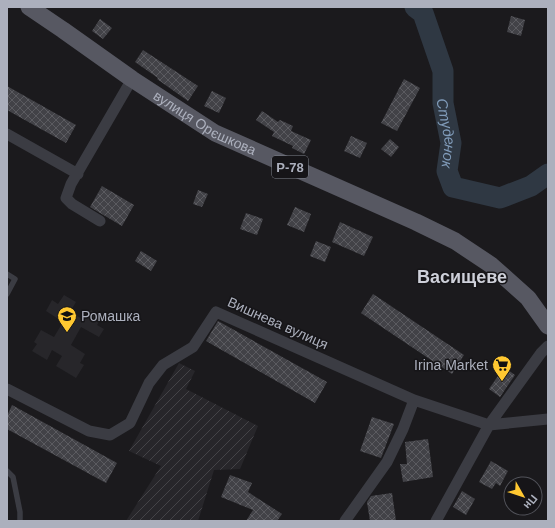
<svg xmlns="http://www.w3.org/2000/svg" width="555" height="528" font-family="Arial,sans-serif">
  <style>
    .built { fill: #27262a }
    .industrial { fill: url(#industrial-furrows) }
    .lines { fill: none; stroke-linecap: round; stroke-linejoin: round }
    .river { stroke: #2f3843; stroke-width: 21 }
    .building { fill: url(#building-cross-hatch) }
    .service { stroke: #3b3c43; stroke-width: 5.5 }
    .minor { stroke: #3b3c43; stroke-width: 11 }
    .primary { stroke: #575862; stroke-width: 17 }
    .labels { text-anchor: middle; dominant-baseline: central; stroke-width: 3; stroke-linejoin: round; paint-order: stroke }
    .shield { fill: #161518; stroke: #7f828c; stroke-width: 1 }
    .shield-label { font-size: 13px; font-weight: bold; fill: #acb0bd }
    .street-label { font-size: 14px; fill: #acb0bd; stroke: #161518 }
    .poi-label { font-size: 14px; fill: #acb0bd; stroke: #161518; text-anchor: start }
    .water-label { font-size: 15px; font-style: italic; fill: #819cba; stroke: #161518 }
    .district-label { font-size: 18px; font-weight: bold; fill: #ced0d9; stroke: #161518 }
  </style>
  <defs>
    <pattern id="industrial-furrows" width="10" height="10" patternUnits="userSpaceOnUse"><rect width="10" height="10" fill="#27262a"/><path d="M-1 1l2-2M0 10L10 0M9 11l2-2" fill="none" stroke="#444347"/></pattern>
    <pattern id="building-cross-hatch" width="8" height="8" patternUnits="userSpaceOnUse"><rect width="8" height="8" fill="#424247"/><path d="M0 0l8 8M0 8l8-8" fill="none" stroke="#5b5b60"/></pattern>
  </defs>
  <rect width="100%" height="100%" fill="#1b1a1d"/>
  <path class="built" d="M64,295L76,302L70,312L84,320L91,310L102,317L97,325L104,329L99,337L81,327L71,345L85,354L80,363L84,365L76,378L56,366L62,356L52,350L47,360L32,351L37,344L34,342L41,330L54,337L63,322L46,311L52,300L58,304Z"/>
  <path class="industrial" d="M179,363L195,371L186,389L258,426L240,469L214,470L198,521H126L161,466L129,451Z"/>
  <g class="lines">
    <path class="river" id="s1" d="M415,7L423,13L443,71V103L451,143L447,171L453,187L500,198L531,186L548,174"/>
  </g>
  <path class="building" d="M511,16L525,20L521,36L507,32Z
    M100,19L112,28L103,39L92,31Z
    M143,50L198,86L188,101L157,79L158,78L135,62Z
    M404,79L420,88L397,131L381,123Z
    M7,86L76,125L66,143L7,110Z
    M212,91L226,98L219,113L204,106Z
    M262,111L278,122L280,120L293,126L291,131L311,140L304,154L292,148L293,146L272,136L274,132L256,120Z
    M351,136L367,143L360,158L344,151Z
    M390,139L399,147L391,157L381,149Z
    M102,186L134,205L122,226L90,207Z
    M198,190L208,194L202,207L193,204Z
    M295,207L311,214L304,232L287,225Z
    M246,213L263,219L257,235L240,229Z
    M340,222L373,237L364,256L332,242Z
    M316,241L331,247L325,262L310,256Z
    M141,251L157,261L151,271L135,261Z
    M373,294L464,355L452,374L361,313Z
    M218,321L327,382L315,403L206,341Z
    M504,367L515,375L500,397L489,389Z
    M12,405L117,463L106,483L7,429V416Z
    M372,417L394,424L381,458L360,451Z
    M428,439L433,477L403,482L400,464H407L405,442Z
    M491,461L508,471L500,486L496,483L492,489L479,482Z
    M230,475L252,483L248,492L282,514L277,521H246L253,510L221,497Z
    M462,491L475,499L466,515L453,507Z
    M392,493L396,521H370L367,502L371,496Z"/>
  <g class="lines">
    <path class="service" d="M7,274L15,279L7,294
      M7,471L13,477L20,512V521"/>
    <path class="minor" d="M7,134L78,174
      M100,221L72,204L66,198L71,184L132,79
      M7,389L89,431L110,435L130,423L149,383L163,365L193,347L216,312L414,400L489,425L548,419
      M345,521L387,462L403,429L414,400
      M436,521L489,425L541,353L548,346"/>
    <path class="primary" id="s2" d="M29,7L63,30L132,79L215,133L416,222L455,241L491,265L528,298L548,326"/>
  </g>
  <defs>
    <symbol id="school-pin" viewBox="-11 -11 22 30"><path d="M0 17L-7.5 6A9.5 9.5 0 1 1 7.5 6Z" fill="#ffc831" stroke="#161518"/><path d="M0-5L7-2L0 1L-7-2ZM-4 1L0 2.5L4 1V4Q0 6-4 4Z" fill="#111"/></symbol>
    <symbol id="supermarket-pin" viewBox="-11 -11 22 30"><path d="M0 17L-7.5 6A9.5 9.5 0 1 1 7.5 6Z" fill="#ffc831" stroke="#161518"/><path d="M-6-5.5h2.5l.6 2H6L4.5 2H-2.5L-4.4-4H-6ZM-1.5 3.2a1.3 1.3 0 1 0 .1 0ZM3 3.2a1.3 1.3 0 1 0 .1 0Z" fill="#111"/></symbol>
  </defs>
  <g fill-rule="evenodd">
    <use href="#school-pin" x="56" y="305" width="22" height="30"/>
    <use href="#supermarket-pin" x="491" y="354" width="22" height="30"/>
  </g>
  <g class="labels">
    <rect class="shield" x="272" y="156" width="36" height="22" rx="3"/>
    <g class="shield-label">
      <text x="290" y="167">Р-78</text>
    </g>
    <g class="street-label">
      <text stroke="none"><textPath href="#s2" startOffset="211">вулиця Орєшкова</textPath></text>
      <text transform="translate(278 323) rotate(24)">Вишнева вулиця</text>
    </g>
    <g class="poi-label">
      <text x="81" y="316">Ромашка</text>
      <text x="488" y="365" text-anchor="end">Irina Market</text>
    </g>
    <g class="water-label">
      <text stroke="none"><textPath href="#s1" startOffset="134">Студенок</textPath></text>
    </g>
    <g class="district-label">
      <text x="462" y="277">Васищеве</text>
    </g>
  </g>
  <rect width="555" height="528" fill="none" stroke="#acb0bd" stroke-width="16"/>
  <g transform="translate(523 496) rotate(129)"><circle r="19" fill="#161518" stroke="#52535a"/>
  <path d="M0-3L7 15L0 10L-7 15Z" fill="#ffc831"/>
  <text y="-6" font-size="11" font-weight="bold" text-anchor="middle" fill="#acb0bd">Пн</text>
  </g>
</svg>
